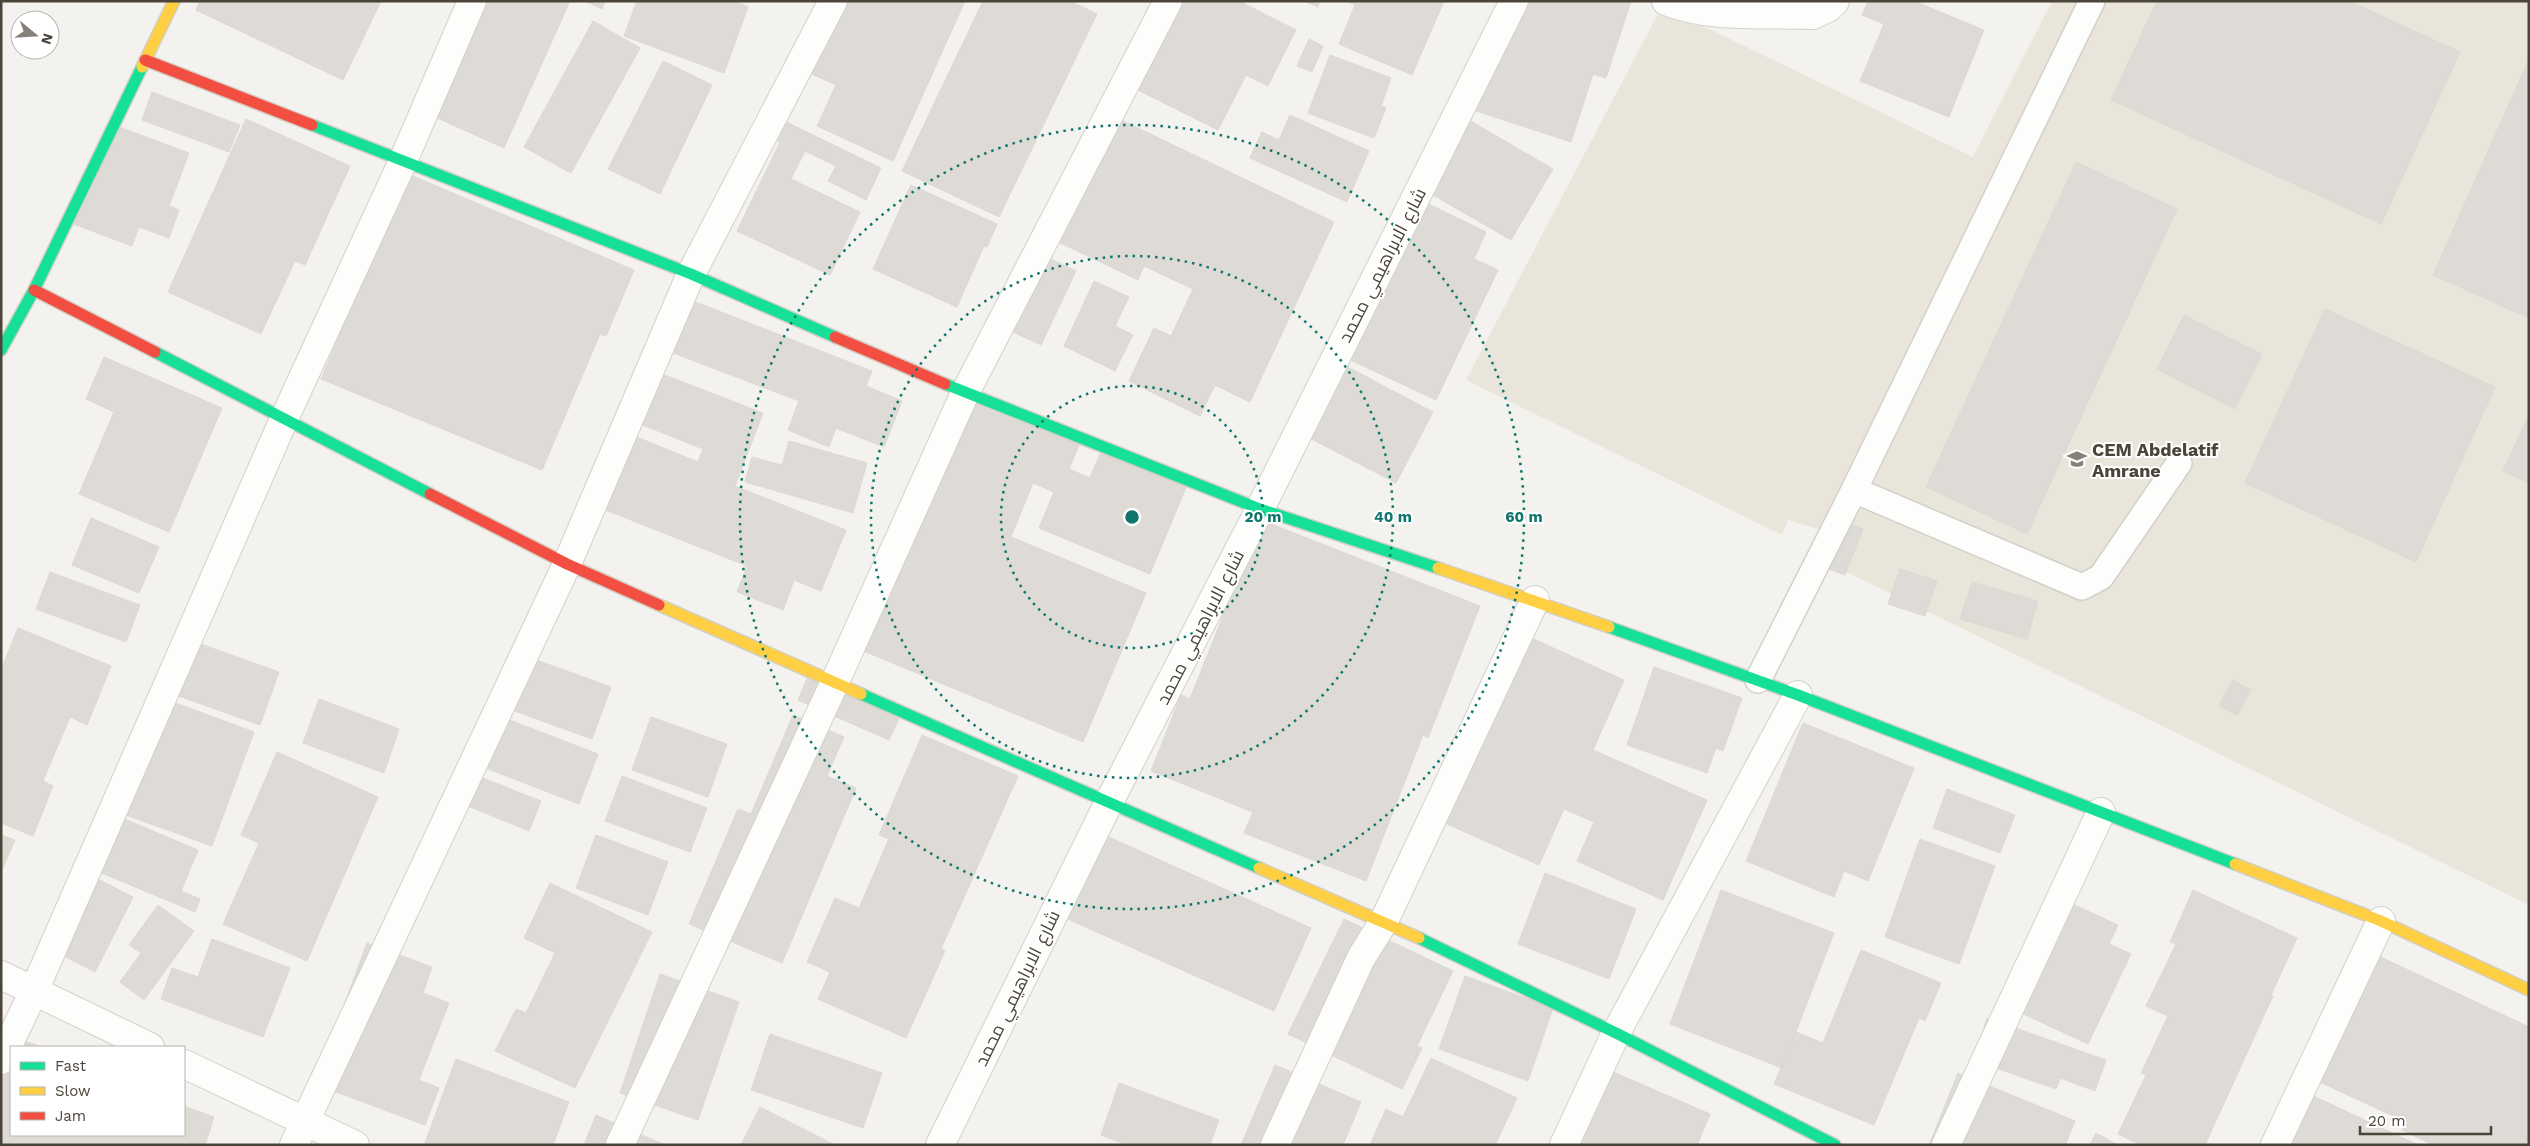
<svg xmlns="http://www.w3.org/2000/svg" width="2530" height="1146" font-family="'Work Sans',Cairo,sans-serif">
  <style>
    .education { fill: #eae5da }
    .building { fill: #dedbd6; stroke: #dcd9d4 }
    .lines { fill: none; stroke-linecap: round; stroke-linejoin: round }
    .lane-casing { stroke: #d2d0cb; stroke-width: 28 }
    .street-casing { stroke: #d2d0cb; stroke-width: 30 }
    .fast-casing { stroke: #d3cfc5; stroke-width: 14 }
    .slow-casing { stroke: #d3cfc5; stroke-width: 14 }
    .jam-casing { stroke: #d3cfc5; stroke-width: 14 }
    .lane { stroke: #fdfdfc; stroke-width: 25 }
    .street { stroke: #fdfdfc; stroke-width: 28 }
    .fast { stroke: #16e098; stroke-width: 11 }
    .slow { stroke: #ffcf43; stroke-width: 11 }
    .jam { stroke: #f24e42; stroke-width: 11 }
    .ring { fill: none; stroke: #0f766e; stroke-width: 2.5; stroke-dasharray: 2.5 5 }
    .labels { text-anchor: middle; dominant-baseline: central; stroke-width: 4; stroke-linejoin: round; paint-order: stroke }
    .street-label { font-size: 18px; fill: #4b4439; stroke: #fff }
    .poi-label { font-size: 18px; font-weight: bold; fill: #4b4439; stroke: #fff; text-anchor: start }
    .centre { fill: #0f766e; stroke: #fff; stroke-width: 2.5 }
    .ring-label { font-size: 15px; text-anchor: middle; font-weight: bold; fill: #0f766e; stroke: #fff; stroke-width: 4; stroke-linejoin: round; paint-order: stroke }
  </style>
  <rect width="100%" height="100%" fill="#f4f2ee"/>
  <path class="education" d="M2052,1H2529V905L1832,565L1845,537L1788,520L1782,535L1466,380L1662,6L1973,157Z"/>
  <path class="building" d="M200,1H381L343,80L196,10Z
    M475,1H570L504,148L426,113Z
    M585,1H605L602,9Z
    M637,1H734L748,7L724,73L624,36Z
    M831,1H965L893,161L817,126L836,85L801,69Z
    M983,1H1070L1097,14L999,217L902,171Z
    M1171,1H1239L1296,30L1268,86L1246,75L1218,130L1128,85Z
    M1304,1H1320L1318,7Z
    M1347,1H1444L1412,75L1339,44L1355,5Z
    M1513,1H1631L1606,78L1593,74L1571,142L1464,107Z
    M1868,1H1914L1984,30L1949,117L1860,81L1884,24L1862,15Z
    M2157,1H2349L2460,52L2381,224L2111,100Z
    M593,21L640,48L571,173L524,147Z
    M1309,39L1323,46L1312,72L1297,66Z
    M1330,55L1391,78L1381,106L1386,108L1374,138L1308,113Z
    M2529,59L2528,241L2529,318L2433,275Z
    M663,61L712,85L660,194L608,169Z
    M152,92L240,125L229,152L142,120Z
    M1290,115L1369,151L1347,202L1250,158L1262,132L1279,140Z
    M1462,116L1553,169L1511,240L1421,188Z
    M246,119L350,166L305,265L295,261L261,334L168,292Z
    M1119,119L1334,222L1250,402L1215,385L1200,416L1129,381L1154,328L1171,336L1193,289L1144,266L1138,280L1050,238L1066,206L1075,211Z
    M782,120L881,168L866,200L828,181L836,166L805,151L791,179L860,212L830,275L737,231L780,142L773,139Z
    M108,123L189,153L169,206L179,210L169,238L139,227L132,246L71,223Z
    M2076,162L2177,209L2027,534L1926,487Z
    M408,174L634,270L606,336L600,334L542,470L321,379Z
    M911,185L997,224L987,247L984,246L957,307L873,269Z
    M1418,199L1486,232L1474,259L1498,270L1436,400L1344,357Z
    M1048,258L1076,271L1041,345L1013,332Z
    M1094,281L1129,297L1115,326L1133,335L1115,371L1064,346Z
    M688,299L872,371L866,386L902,401L884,447L836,428L829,447L788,430L799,401L668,351Z
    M2325,309L2495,387L2416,562L2245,483Z
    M2184,315L2262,354L2235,409L2157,369Z
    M104,357L222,408L169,532L79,494L114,412L86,399Z
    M1342,364L1433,412L1396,483L1302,434Z
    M657,372L763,413L735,486L846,530L821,591L794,580L783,610L737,592L747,566L593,505L622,431L698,462L703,449L638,423Z
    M964,400L1079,445L1069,469L1090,478L1102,449L1187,485L1150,574L1039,528L1054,492L1033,483L1011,537L1146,593L1083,742L861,650Z
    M2529,415V483L2503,471Z
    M789,441L867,463L853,513L745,482L752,457L782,465Z
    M91,518L159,547L139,593L72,565Z
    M1838,519L1863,529L1845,575L1820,566Z
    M1261,520L1480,606L1428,738L1423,735L1366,881L1244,833L1253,812L1151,771L1181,695L1190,699Z
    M1900,569L1937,581L1925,616L1888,604Z
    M50,572L140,605L126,642L36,609Z
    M1972,582L2038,601L2027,639L1960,619Z
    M18,628L111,666L87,725L70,717L43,781L53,786L33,836L1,823V670Z
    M1516,631L1624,680L1593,750L1707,800L1663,900L1577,861L1594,822L1564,809L1539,865L1429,816Z
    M195,642L279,672L260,725L176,695Z
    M528,657L611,687L592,739L509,709Z
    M812,667L904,707L889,740L798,700Z
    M1654,667L1742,698L1723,751L1716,748L1707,773L1627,745Z
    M2233,680L2251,690L2237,716L2219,705Z
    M165,699L254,732L212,846L123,814Z
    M319,699L399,729L384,773L303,743Z
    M494,714L598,754L579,804L475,764Z
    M793,715L844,737L827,776L856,788L782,963L689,924L738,809L751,814Z
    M651,717L727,744L708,797L632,770Z
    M1803,723L1914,768L1868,881L1844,871L1834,897L1746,861Z
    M922,735L1018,776L941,949L945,951L906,1038L818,999L830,972L807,962L835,898L859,908L889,839L879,835Z
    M277,752L378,797L307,961L223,924L259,843L241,835Z
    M475,775L541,801L529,831L463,804Z
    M622,776L707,808L690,852L605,821Z
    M1947,789L2015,815L2000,853L1933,828Z
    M115,815L198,850L181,891L200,899L195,912L92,869Z
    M1100,833L1311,928L1274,1011L1063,917Z
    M1,835L15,840L1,872Z
    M596,835L668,862L648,915L576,888Z
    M1920,839L1995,866L1959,964L1885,937Z
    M1545,873L1636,909L1609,979L1518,944Z
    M88,874L133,897L95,972L50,949Z
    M550,883L652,932L575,1088L495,1051L516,1009L526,1013L555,953L524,938Z
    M1721,890L1834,933L1782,1068L1670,1024Z
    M2193,890L2297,938L2271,995L2273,996L2205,1145H2141L2118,1134L2146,1075L2141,1073L2168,1016L2146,1006L2176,944L2170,942Z
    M2055,896L2118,925L2109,944L2131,954L2088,1044L2004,1005Z
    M158,905L194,931L144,1000L120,982L141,953L129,945Z
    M1344,919L1453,971L1417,1046L1422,1048L1402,1089L1288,1034Z
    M212,939L290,968L263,1037L161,999L172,968L198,977Z
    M367,943L432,967L423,993L449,1003L419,1080L439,1088L425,1125L315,1084Z
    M1861,950L1941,983L1925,1021L1919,1018L1874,1125L1774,1084L1796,1032L1823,1043Z
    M2368,951L2529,1027V1145H2433L2402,1130L2406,1122L2309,1077Z
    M660,974L739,1002L698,1120L620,1093Z
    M1465,976L1553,1008L1528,1081L1439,1049Z
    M1987,1018L2106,1060L2095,1091L2060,1078L2056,1089L1984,1064L1992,1042L1981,1037Z
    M1,1033L42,1047H11V1135H184V1106L214,1117L205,1145H1Z
    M770,1034L882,1073L863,1128L751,1090Z
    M1431,1058L1517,1098L1495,1145H1370L1386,1109L1403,1117Z
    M456,1059L569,1102L553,1145H431L425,1143Z
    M1275,1065L1361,1102L1343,1145H1241Z
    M1606,1069L1710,1114L1697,1145H1573Z
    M1958,1073L2075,1121L2065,1145H1929Z
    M1119,1083L1219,1120L1210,1145H1127L1101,1135Z
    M2307,1093L2416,1144L2415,1145H2283Z
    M760,1107L835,1145H741Z
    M596,1115L665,1145H584Z
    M2096,1133L2118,1145H2090Z"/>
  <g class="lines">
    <defs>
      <path id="lane" d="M1854,490L2082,587L2101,577L2179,463
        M1758,680L1854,490L2092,1"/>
      <path id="street" d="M1666,1C1709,19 1766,13 1813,15L1828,8L1835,1
        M1,975L150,1047
        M1,1060L34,991L284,419L403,161L472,1
        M184,1064L355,1145
        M294,1145L567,564L691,274L833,1
        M620,1145L834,684L965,393L1168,1
        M940,1145L1108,804L1260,509L1514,1
        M1275,1145L1361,958L1384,921L1535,600
        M1564,1145L1616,1033L1798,695
        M1946,1145L2101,812
        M2275,1145L2381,921"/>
      <path id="fast" d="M312,125L691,274L835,337
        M1,350L34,290L142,67
        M155,352L430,494
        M945,384L1260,509L1438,568
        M1609,627L1798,695L2235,864
        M861,694L1259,868
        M1419,938L1616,1033L1835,1145"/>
      <path id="slow" d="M142,67L174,1
        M1438,568L1609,627
        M659,605L861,694
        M2235,864L2381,921L2529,990
        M1259,868L1419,938"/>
      <path id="jam" d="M145,60L312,125
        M34,290L155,352
        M835,337L945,384
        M430,494L567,564L659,605"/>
    </defs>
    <use href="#lane" class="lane-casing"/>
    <use href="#street" class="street-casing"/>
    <use href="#fast" class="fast-casing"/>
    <use href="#slow" class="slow-casing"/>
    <use href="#jam" class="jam-casing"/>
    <use href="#lane" class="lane"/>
    <use href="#street" class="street"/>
    <use href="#fast" class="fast"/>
    <use href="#slow" class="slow"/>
    <use href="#jam" class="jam"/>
  </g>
  <g class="ring">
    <circle cx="1132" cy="517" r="131"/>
    <circle cx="1132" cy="517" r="261"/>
    <circle cx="1132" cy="517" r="392"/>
  </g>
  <defs>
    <symbol id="school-bare" viewBox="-9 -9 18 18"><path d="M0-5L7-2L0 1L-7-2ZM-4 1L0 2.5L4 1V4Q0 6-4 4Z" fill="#868178" stroke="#fff" stroke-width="2.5" paint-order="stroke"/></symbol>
  </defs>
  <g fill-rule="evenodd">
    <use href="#school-bare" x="2063" y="445" width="28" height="28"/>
  </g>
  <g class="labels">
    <g class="street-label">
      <text transform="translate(1382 265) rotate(-63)">شارع الابراهيمي محمد</text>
      <text transform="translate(1200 627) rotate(-63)">شارع الابراهيمي محمد</text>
      <text transform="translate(1017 988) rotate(-64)">شارع الابراهيمي محمد</text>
    </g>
    <g class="poi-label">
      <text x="2092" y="449">CEM Abdelatif<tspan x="2092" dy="21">Amrane</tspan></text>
    </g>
  </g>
  <circle cx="1132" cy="517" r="8" class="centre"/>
  <g class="ring-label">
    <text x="1263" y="522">20 m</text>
    <text x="1393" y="522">40 m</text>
    <text x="1524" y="522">60 m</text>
  </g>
  <rect width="2530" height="1146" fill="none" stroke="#4b4439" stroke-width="5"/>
  <rect x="10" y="1046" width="175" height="90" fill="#ffffff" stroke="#b7b4b0"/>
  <rect x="20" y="1062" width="25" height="8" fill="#16e098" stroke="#b7b4b0"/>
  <text x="55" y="1071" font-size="15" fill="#4b4439">Fast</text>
  <rect x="20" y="1087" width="25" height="8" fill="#ffcf43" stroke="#b7b4b0"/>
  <text x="55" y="1096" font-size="15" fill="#4b4439">Slow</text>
  <rect x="20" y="1112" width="25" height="8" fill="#f24e42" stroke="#b7b4b0"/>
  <text x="55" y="1121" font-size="15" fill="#4b4439">Jam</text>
  <g transform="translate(35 35) rotate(108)"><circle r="24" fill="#ffffff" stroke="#b7b4b0"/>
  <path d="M0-4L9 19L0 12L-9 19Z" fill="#868178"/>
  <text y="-8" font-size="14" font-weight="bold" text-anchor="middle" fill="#4b4439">N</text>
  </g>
  <path d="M2360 1126v8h131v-8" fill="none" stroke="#4b4439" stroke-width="2.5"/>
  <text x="2368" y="1126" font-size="15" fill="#4b4439" stroke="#ffffff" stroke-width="4" paint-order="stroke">20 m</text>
</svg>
